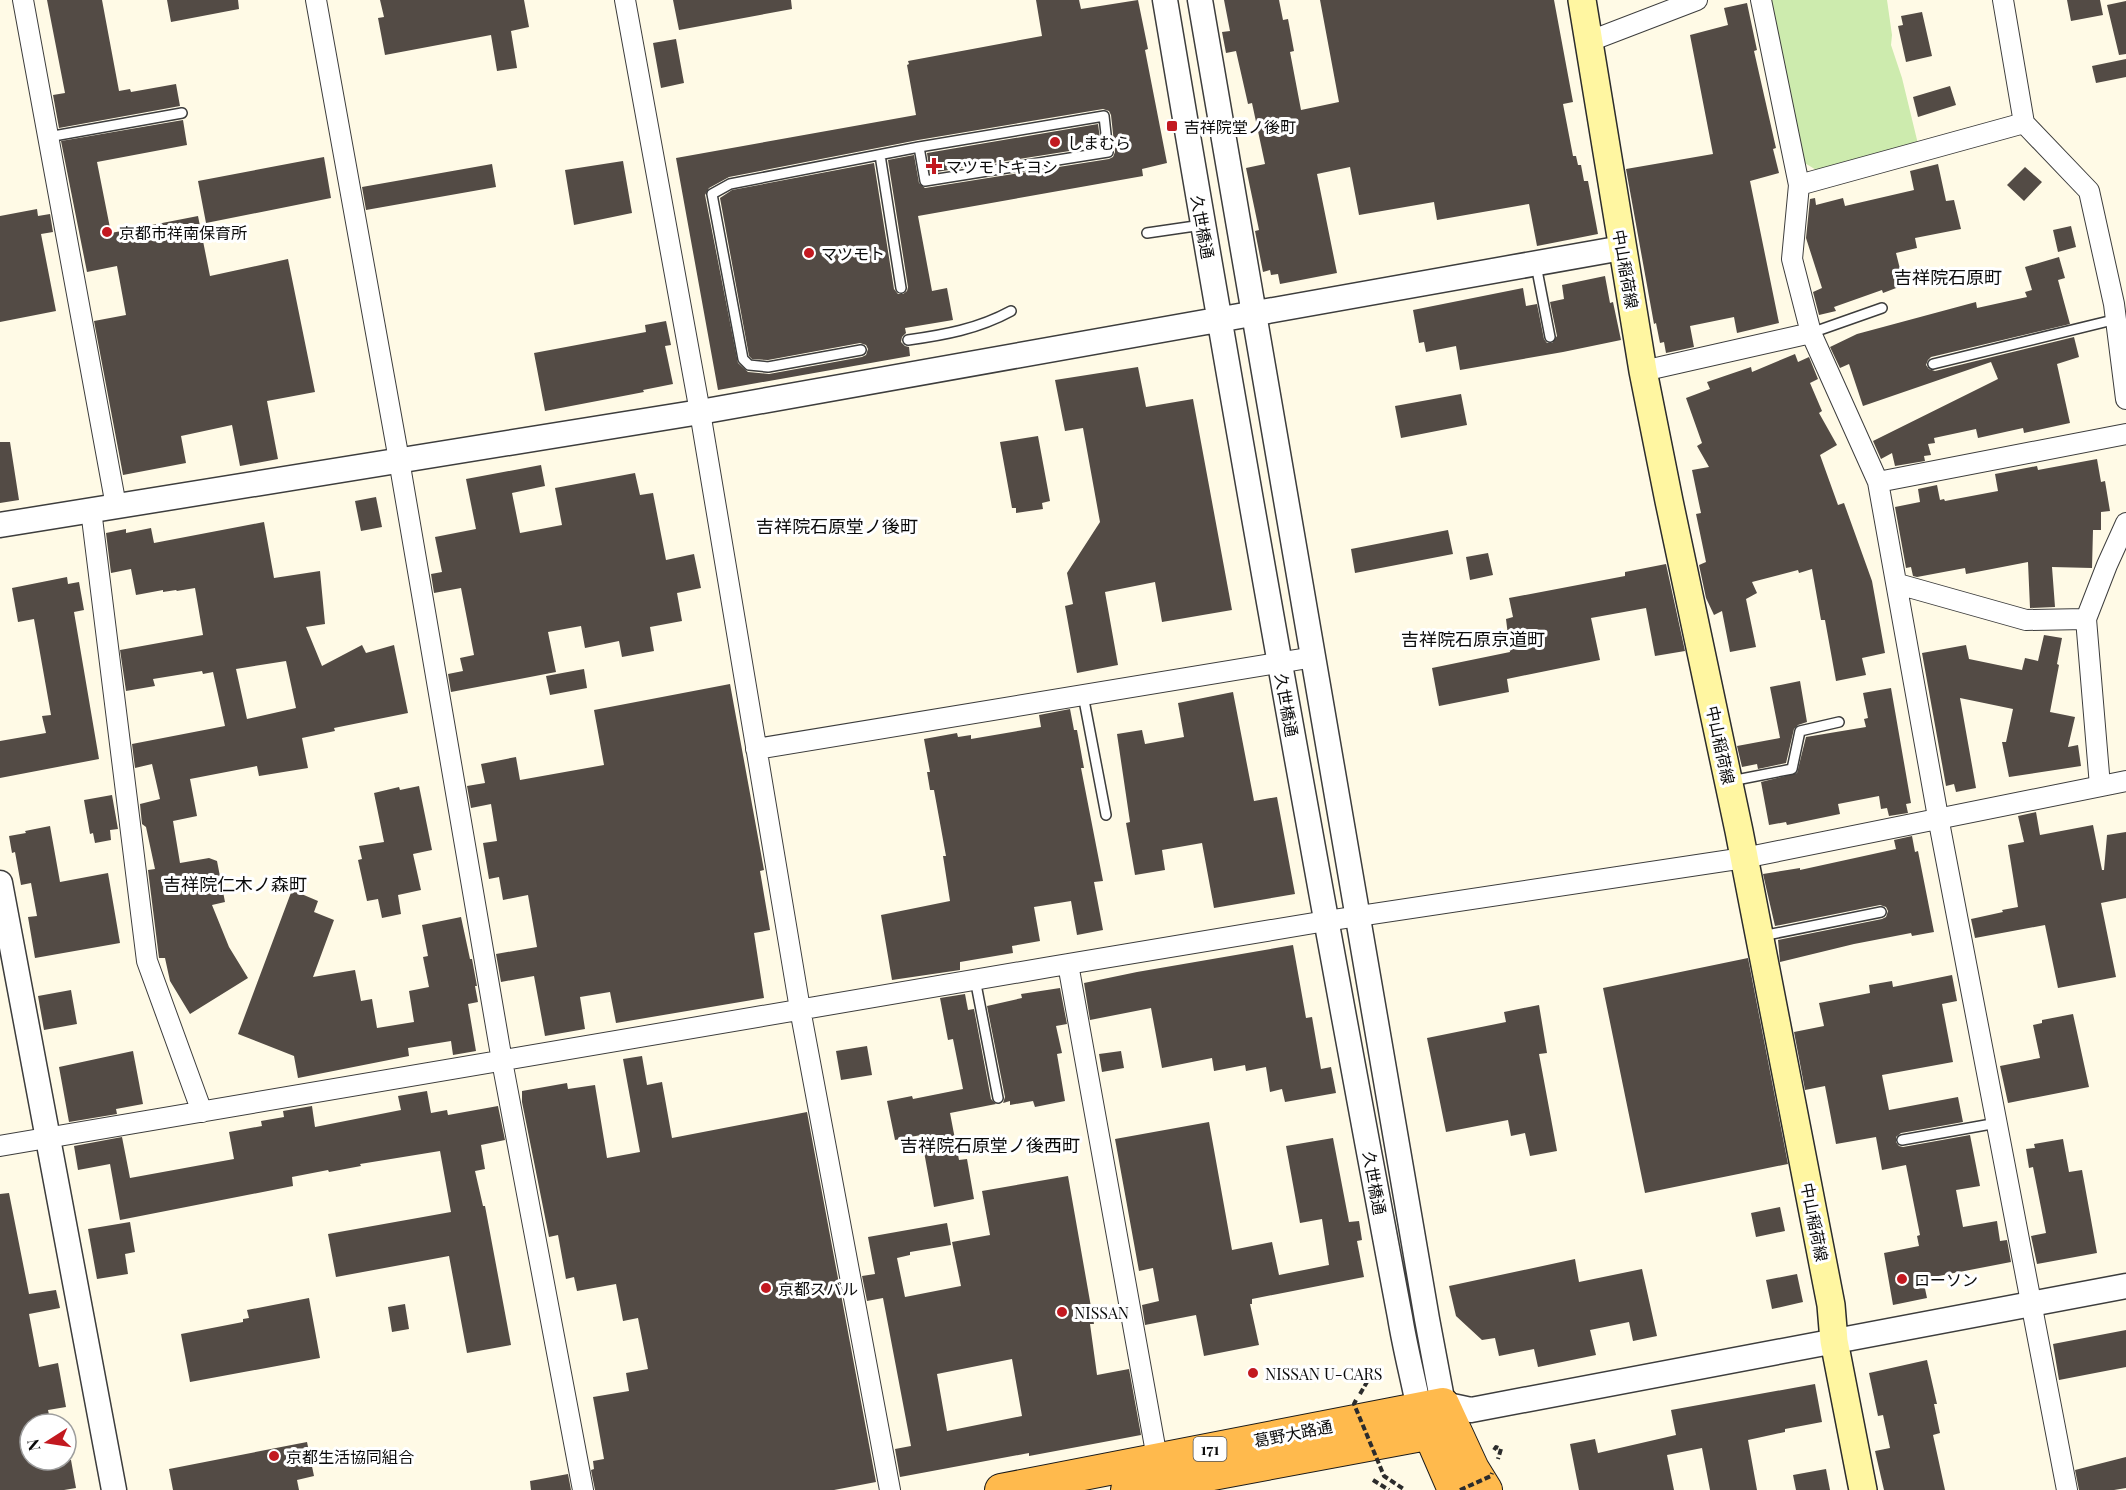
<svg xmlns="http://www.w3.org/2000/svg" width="2126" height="1490" font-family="'Playfair Display','Noto Sans JP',serif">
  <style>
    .green { fill: #cdebae }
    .building { fill: #534b45; fill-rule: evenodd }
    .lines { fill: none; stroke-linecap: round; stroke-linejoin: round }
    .service-casing { stroke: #3d3d3d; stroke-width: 12 }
    .minor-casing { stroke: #3d3d3d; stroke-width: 22 }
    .tertiary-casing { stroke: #3d3d3d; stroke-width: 27 }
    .secondary-casing { stroke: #2c2c2c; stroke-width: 30 }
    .trunk-casing { stroke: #1b1b1b; stroke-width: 34 }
    .path { stroke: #2c2c2c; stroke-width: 4; stroke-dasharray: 6 3; stroke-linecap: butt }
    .service { stroke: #fff; stroke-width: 9 }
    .minor { stroke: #fff; stroke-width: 20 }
    .tertiary { stroke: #fff; stroke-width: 24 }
    .secondary { stroke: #fff6a1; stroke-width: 27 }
    .trunk { stroke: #ffba4d; stroke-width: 32 }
    .path-bridge { stroke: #2c2c2c; stroke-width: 4; stroke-dasharray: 6 3; stroke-linecap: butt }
    .poi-dot { fill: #c21920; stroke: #fff; stroke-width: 2 }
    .labels { text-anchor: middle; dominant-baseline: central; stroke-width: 6; stroke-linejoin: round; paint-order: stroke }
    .shield { fill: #fff; stroke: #545454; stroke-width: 1.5 }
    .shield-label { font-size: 15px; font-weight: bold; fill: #0a0a0a }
    .poi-label { font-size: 16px; fill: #0a0a0a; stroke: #fff; text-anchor: start }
    .street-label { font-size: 16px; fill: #0a0a0a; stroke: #fff }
    .neighbourhood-label { font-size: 18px; fill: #0a0a0a; stroke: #fff }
  </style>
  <rect width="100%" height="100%" fill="#fffae6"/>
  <path class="green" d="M1770,0H1887L1892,35L1891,45L1902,78L1918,144L1818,171L1803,162Z"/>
  <path class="building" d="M47,0H102L119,91L130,89L131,92L176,84L180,106L59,128L53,95L65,93Z
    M167,0H238L239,9L171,22Z
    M380,0H524L529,27L511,31L517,68L497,71L491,35L385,55L378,18L384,17Z
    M673,0H791L792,9L679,30Z
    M1036,0H1079L1081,9L1138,0L1148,49L1145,50L1167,163L1142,169L1143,176L918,216L932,291L947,288L953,320L905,328L906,333L902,337L901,342L905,346L909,347L910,356L718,390L676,158L916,115L907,65L909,64L908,61L1042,36ZM1103,109L1109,111L1111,115L1115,152L1113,157L1109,159L925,188L919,183L914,155L888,160L908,287L907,291L903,294H898L894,289L874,163L732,190L720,198L749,356L752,359L768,360L860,343L866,345L868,349L866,355L862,357L769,374L748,372L738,363L705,195L709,188L729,177L918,140Z
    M1224,0H1279L1283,20L1288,19L1294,51L1290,52L1301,110L1339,102L1320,0H1554L1573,102L1563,104L1573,156H1576L1578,165H1581L1584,181H1588L1598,234L1537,246L1529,204L1437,220L1434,202L1359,215L1350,167L1317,174L1337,273L1280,284L1278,274L1271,275L1270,270L1263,272L1255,231L1259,230L1246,168L1265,164L1252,103L1248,104L1236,51L1226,53L1222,32L1230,31Z
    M2067,0H2100L2103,15L2071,21Z
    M2126,1V54L2119,55L2107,5Z
    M1747,3L1757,50L1754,51L1776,148L1773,149L1779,173L1750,181L1779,323L1737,333L1734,317L1690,326L1694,347L1666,353L1664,342L1660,343L1656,323L1654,324L1626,169L1713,154L1690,35L1728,25L1724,8Z
    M1922,12L1932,56L1906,62L1898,26L1903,25L1901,16Z
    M676,39L684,83L661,88L653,43Z
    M2126,59V77L2096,83L2092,66Z
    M1950,86L1956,105L1918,117L1913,97Z
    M183,120L187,145L97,162L111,233L198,216L210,276L288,259L315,392L267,401L278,459L240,466L232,425L181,436L186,463L123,475L94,321L126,315L117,266L87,272L61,141Z
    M1098,124L1101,146L930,173L927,153Z
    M324,157L331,198L206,223L198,181Z
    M623,161L632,213L574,225L565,170Z
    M492,164L496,187L366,210L362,187Z
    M1938,164L1946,201L1954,200L1961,229L1915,238L1917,248L1896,253L1904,285L1883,293L1882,290L1834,307L1836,311L1819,315L1813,292L1822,288L1806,238L1810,199L1815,198L1816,205L1843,198L1845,206L1914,190L1910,171Z
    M2025,167L2042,182L2024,201L2007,185Z
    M37,209L38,216L50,214L53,232L41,234L56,311L0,322V216Z
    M2071,226L2076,247L2058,252L2053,230Z
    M2059,257L2065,278L2058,280L2070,324L1931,357L1928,360L1926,365L1929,369L1935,371L2074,337L2079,357L2057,364L2070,423L2024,433L2023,428L1978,438L1976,429L1934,438L1935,443L1928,444L1931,455L1924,456L1925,461L1895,466L1892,453L1881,459L1873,441L1998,379L1991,362L1863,406L1849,364L1840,368L1830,347L1857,334L1961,306L1976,302L1977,308L2027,297L2025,292L2032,290L2025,267Z
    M1605,276L1610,303L1613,302L1621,340L1563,352L1460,370L1456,346L1426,352L1424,342L1419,343L1413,310L1523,288L1526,306L1537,304L1544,339L1547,343H1552L1557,336L1550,302L1564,299L1562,285Z
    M666,321L671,345L665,346L673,384L643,390L644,392L545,411L534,353L646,332L645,325Z
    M1795,354L1798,362L1809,357L1818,379L1810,383L1822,411L1819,413L1837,445L1820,455L1838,505L1844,503L1872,581L1885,653L1862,658L1866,675L1836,681L1825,620H1821L1812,569L1799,573L1798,570L1752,582L1757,593L1746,599L1756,647L1730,652L1722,611L1714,615L1706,598L1699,565L1706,562L1696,514L1701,513L1692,470L1709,467L1697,446L1702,443L1686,398L1710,389L1707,382L1751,367L1752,372Z
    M1138,367L1146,407L1193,399L1232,610L1162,622L1155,582L1105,592L1118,665L1077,673L1065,606L1073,604L1067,573L1100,522L1083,428L1065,431L1055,380Z
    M1461,394L1467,425L1401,438L1395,406Z
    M1038,436L1050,501L1042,503L1043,509L1016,513V508H1012L1000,442Z
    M0,442H10L19,500L0,503Z
    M2097,459L2101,482L2105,481L2110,511L2101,512V530H2093L2092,568L2052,567L2055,607L2030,608L2028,562L1966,574L1965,568L1917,577L1913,576L1911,567L1906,568L1895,507L1920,502L1918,489L1937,485L1940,500L1944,499L1945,501L1998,491L1995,474L2037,466L2038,470Z
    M541,465L545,486L512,493L520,533L562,525L555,488L635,473L640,495L653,493L666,560L694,554L701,588L677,593L682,621L650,627L654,651L622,657L619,641L585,648L581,626L548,632L556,672L451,692L448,674L463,671L460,658L474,655L461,588L434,593L431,574L442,572L435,537L476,529L466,479Z
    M376,497L382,527L361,531L355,501Z
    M264,522L274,578L320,571L325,624L306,627L322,666L362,645L366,653L394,645L408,713L334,728L335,731L302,738L308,768L259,776L257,766L190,779L197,816L173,821L180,863L209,858L217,861L225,902L212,905L229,947L248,978L190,1014L170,981L165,958H159L148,870L155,869L146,827L142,824L140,804L160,799L152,764L135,768L132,744L225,726L213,672L203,674L202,671L153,679L155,686L126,691L120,650L203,635L195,588L177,591L176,590L163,592V590L136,595L131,569L111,573L106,533L126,529V533L151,528L154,543ZM286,661L296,708L247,719L236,669Z
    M1448,530L1453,554L1355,573L1351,549Z
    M1488,553L1493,575L1470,580L1466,557Z
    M1666,564L1685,651L1655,656L1646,608L1591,618L1600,660L1507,679L1509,692L1439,706L1432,668L1510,652L1506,619L1513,617L1509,598L1625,576V572Z
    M67,577L68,584L79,582L84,610L74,612L99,759L0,778V741L46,733L42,716L51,715L34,619L18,622L12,588Z
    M2044,635L2062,638L2057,664L2059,665L2050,712L2075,717L2068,747L2078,745L2081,766L2009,777L2002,742H2006L2013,709L1960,698L1976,788L1956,792L1954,784L1946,786L1922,653L1966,645L1969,659L2022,670L2025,658L2038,661Z
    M584,669L587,688L550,695L546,676Z
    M1800,681L1807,722L1798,725L1794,729L1786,763L1758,769L1757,764L1742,767L1737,746L1780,738L1770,687Z
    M730,684L764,870L760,871L770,930L754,933L764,998L616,1023L610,992L580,997L585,1029L545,1036L534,976L501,982L496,954L537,947L528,895L503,900L499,877L489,879L483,843L497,841L491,804L471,808L467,786L485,783L481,764L516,757L520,780L604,765L594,710Z
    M1891,688L1911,803L1906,804L1908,813L1889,816L1887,808L1881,809L1879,796L1838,804L1840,814L1787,825L1786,822L1769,825L1761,782L1797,773L1806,737L1866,727L1864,719L1868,718L1863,693Z
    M1233,692L1254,801L1277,797L1295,894L1214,908L1202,843L1162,850L1165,870L1135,875L1126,823L1130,822L1117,734L1142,730L1145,744L1184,737L1178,703Z
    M1070,709L1074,730H1077L1084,768H1081L1103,881L1094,882L1103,930L1077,935L1071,901L1034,907L1040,941L1012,946L1013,953L960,962V970L892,980L881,915L950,901L943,856H946L934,790H930L927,772H930L924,739L957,733L958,737L971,735V739L1041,727L1039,715Z
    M419,786L432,850L413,854L421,890L398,895L401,914L382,918L378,899L367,901L358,860L362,859L359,846L384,842L374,793L399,787L400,790Z
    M112,795L118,829L110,830L111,840L95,843L93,833L90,834L84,800Z
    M2036,812L2040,835L2093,825L2102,870H2104L2107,835L2126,832V898L2101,903L2116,977L2058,988L2045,925L1975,938L1971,919L2003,912L2002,910L2018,907L2008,845L2024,842L2018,816Z
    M50,826L60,882L108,873L120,943L35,958L28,917L37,916L31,883L21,885L15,852L12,853L9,836L26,833L25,831Z
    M1912,836L1915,852L1918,851L1934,932L1912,936L1911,933L1854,944L1780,962L1778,940L1882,919L1886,917L1888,911L1886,907L1880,905L1775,926L1763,874L1800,868V870L1896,849L1894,840Z
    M292,890L318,901L314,912L334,920L313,977L355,970L361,1001L372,999L377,1028L414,1022L409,991L429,987L423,957L428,956L422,925L461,917L470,959H472L477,986H475L478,1002L468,1004L476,1051L453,1055L451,1041L408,1048L409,1056L298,1078L294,1056L238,1034Z
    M1293,945L1306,1018L1312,1017L1321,1069L1331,1067L1336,1093L1285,1102L1282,1089L1270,1092L1266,1067L1246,1071L1245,1065L1214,1071L1212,1058L1162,1068L1151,1008L1090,1020L1084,983L1137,972Z
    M1748,958L1788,1164L1645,1193L1603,988Z
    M1952,975L1957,1001L1942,1004L1953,1062L1882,1075L1889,1110L1958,1097L1963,1122L1901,1133L1896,1137V1142L1899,1146L1903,1147L1970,1135L1980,1186L1956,1190L1963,1227L1997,1221L2000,1241L2007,1240L2011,1262L1923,1279L1927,1298L1893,1305L1884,1253L1919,1246L1917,1236L1920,1235L1906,1165L1882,1170L1876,1137L1836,1144L1825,1086L1805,1090L1794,1032L1824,1026L1819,1003L1870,993L1869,985L1892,981L1893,987Z
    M1060,988L1067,1024L1056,1026L1062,1053L1057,1054L1065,1101L1035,1107L1033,1101L1010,1105V1101L1003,1103L1005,1097L987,1006L1022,998L1021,994Z
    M71,990L77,1024L44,1030L38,996Z
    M965,994L968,1010L974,1009L991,1099L996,1104L950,1113L959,1160L967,1159L974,1199L934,1207L921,1135L895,1140L887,1101L912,1096L913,1099L963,1089L953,1039L948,1040L940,998Z
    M1539,1005L1547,1053L1539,1054L1557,1151L1530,1156L1525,1133L1511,1136L1508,1120L1446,1132L1427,1038L1506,1022L1504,1012Z
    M2073,1014L2089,1087L2008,1103L2000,1066L2040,1058L2033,1025L2042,1023V1020Z
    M867,1046L872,1075L841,1080L836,1051Z
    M133,1051L143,1104L116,1109L117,1114L69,1122L59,1067Z
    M1121,1051L1124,1068L1102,1072L1099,1054Z
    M642,1056L647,1085L662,1082L672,1138L807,1112L876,1482L834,1490H595L591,1470L594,1469L593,1461L604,1459L593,1397L629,1391L626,1373L648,1369L638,1318L623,1321L616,1284L577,1291L574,1277L566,1279L558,1235L549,1237L522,1102V1091L567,1083L568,1089L595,1085L607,1158L640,1152L623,1059Z
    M427,1091L431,1113L447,1110L448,1115L498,1106L505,1140L481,1145L485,1169L475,1171L483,1206H485L511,1345L467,1353L449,1256L336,1277L328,1234L451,1212L440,1151L360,1164L361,1166L329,1172L328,1170L292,1177L293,1186L120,1220L110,1164L78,1170L74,1146L122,1137L130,1178L234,1159L229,1132L262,1126L261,1121L284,1117L283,1111L312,1106L315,1127L401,1110L398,1096Z
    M1209,1122L1232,1250L1272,1242L1279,1275L1329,1265L1322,1219L1300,1223L1286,1146L1333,1138L1349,1222L1359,1221L1362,1240L1357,1241L1364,1277L1252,1299V1304H1250L1259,1345L1204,1356L1196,1315L1145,1325L1142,1305L1159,1301L1153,1268L1139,1271L1115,1139Z
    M2063,1139L2069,1172L2082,1170L2097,1253L2037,1264L2031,1236L2046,1233L2033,1167L2029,1168L2026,1149L2035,1148L2034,1144Z
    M1068,1176L1094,1324H1090L1097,1375L1129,1369L1141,1435L1029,1456V1453L900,1477L895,1449L911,1446L883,1298L867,1301L862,1276L875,1274L868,1237L947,1223L951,1245L910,1252V1255L897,1258L905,1297L961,1286L952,1242L990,1235L982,1191ZM1012,1359L1022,1416L947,1431L937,1374Z
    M9,1193L29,1294L56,1290L60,1308L29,1314L39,1367L58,1363L66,1407L48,1410L51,1424H30V1460H71L76,1488L64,1490H0V1194Z
    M1780,1207L1785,1231L1756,1237L1751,1213Z
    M130,1222L135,1252L125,1254L128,1274L97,1279L88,1229Z
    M1575,1259L1579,1282L1642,1269L1657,1336L1633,1341L1629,1322L1590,1330L1596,1355L1538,1367L1534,1349L1499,1356L1495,1338L1482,1340L1456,1316L1449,1286Z
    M1797,1274L1803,1302L1772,1309L1766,1280Z
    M309,1298L320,1358L190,1382L181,1334L243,1322V1319L249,1318L247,1310Z
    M405,1304L409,1329L392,1332L388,1307Z
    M2126,1330V1367L2059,1380L2053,1344Z
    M1927,1360L1937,1404H1934L1940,1433L1933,1435L1945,1490H1884L1875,1451L1890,1448L1883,1415L1878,1416L1869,1373Z
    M1815,1384L1822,1422L1785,1429V1432L1748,1440L1757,1490H1710L1702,1448L1667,1455L1674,1490H1579L1570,1444L1595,1439L1598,1453L1676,1435L1671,1410Z
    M307,1442L314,1476L297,1480L299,1490H173L169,1469Z
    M2126,1457V1488L2114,1490H2079L2075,1470Z
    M1826,1469L1830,1490H1796L1793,1475Z
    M568,1474L571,1490H531L530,1481Z"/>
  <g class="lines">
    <defs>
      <path id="service" d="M48,137L182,113
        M880,155L901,288
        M1147,233L1202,225
        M1536,265L1550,337
        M1811,333L1882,308
        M908,340C944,335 978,329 1011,311
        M861,350L768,367L749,365L743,359L712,194L730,184L919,147L1104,116L1108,152L925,181L919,147
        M1933,364L2117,319
        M1083,695L1106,815
        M1731,781L1792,769L1800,731L1839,722
        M1762,936L1881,912
        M975,979L998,1098
        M1902,1140L1997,1123"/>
      <path id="minor" d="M23,0L116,506
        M316,0L399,460L502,1061L583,1490
        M625,0L700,412L800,1009L890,1490
        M1761,0L1799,185L1792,259L1811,333L1878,482L1938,817L2067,1490
        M2003,0L2024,123L2089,191L2114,304L2126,399
        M1590,41L1697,0
        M1799,185L2024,123
        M1643,371L1811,333
        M1878,482L2126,434
        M91,510L147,961L202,1112
        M1898,584L2026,620L2086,619
        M756,749L1314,657
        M2100,786L2086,619L2107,565L2126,523
        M1068,964L1159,1469
        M0,1146L1050,967L1326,921L1744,858L2126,781"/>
      <path id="tertiary" d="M1165,0C1239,440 1317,879 1400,1317C1405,1348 1413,1378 1419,1409
        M1200,0L1427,1319L1443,1404L1471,1410L2126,1286
        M0,525L700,412L1622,248
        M0,883L114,1490"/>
      <path id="secondary" d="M1582,0L1643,371L1669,501L1739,831L1831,1305L1834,1341L1863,1490"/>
      <path id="trunk" d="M1421,1414L1454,1490
        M1001,1490L1443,1404L1473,1469L1486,1490
        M1127,1490L1454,1429"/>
    </defs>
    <use href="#service" class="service-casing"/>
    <use href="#minor" class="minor-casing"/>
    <use href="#tertiary" class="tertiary-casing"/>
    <use href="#secondary" class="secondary-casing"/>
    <use href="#trunk" class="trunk-casing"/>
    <path class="path" d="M1360,1394L1374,1370
      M1494,1450L1496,1447L1501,1449L1498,1459
      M1373,1480L1389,1490"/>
    <use href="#service" class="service"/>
    <use href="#minor" class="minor"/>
    <use href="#tertiary" class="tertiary"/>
    <use href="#secondary" class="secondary"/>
    <use href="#trunk" class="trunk"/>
    <path class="path-bridge" d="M1356,1400L1354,1404L1384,1476L1405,1490
      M1460,1490L1491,1476L1492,1473"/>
  </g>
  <g class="poi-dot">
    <rect x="1166" y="120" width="12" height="12" rx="3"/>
    <circle cx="1055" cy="142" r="6"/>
    <path d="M931 157h6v6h6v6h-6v6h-6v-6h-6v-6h6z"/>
    <circle cx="107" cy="232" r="6"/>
    <circle cx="809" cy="253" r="6"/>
    <circle cx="1902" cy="1279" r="6"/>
    <circle cx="766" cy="1288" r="6"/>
    <circle cx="1062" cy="1312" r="6"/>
    <circle cx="1253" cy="1373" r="6"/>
    <circle cx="274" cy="1456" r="6"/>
  </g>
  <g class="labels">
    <rect class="shield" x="1193.5" y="1437" width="33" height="24" rx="4.5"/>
    <g class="shield-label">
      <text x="1210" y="1449">171</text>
    </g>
    <g class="poi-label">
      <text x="1184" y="126">吉祥院堂ノ後町</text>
      <text x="1067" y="142">しまむら</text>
      <text x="946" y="166">マツモトキヨシ</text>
      <text x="119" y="232">京都市祥南保育所</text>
      <text x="821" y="253">マツモト</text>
      <text x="1914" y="1279">ローソン</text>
      <text x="778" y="1288">京都スバル</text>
      <text x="1074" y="1312">NISSAN</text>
      <text x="1265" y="1373">NISSAN U-CARS</text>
      <text x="286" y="1456">京都生活協同組合</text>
    </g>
    <g class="street-label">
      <text transform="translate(1203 227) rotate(80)">久世橋通</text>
      <text transform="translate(1626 269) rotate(80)">中山稲荷線</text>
      <text transform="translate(1287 705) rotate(80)">久世橋通</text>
      <text transform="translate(1721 745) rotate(78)">中山稲荷線</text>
      <text transform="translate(1375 1183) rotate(80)">久世橋通</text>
      <text transform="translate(1815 1222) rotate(79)">中山稲荷線</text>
      <text transform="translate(1293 1433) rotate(-11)">葛野大路通</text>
    </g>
    <g class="neighbourhood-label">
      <text x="1948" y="277">吉祥院石原町</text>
      <text x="837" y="526">吉祥院石原堂ノ後町</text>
      <text x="1473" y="639">吉祥院石原京道町</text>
      <text x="235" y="884">吉祥院仁木ノ森町</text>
      <text x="990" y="1145">吉祥院石原堂ノ後西町</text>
    </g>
  </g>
  <g transform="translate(48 1442) rotate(258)"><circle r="28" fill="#ffffff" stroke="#9d9d9d" stroke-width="1.5"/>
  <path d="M0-4.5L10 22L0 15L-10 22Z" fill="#c21920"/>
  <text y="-9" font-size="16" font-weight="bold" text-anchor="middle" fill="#0a0a0a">N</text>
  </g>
</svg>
